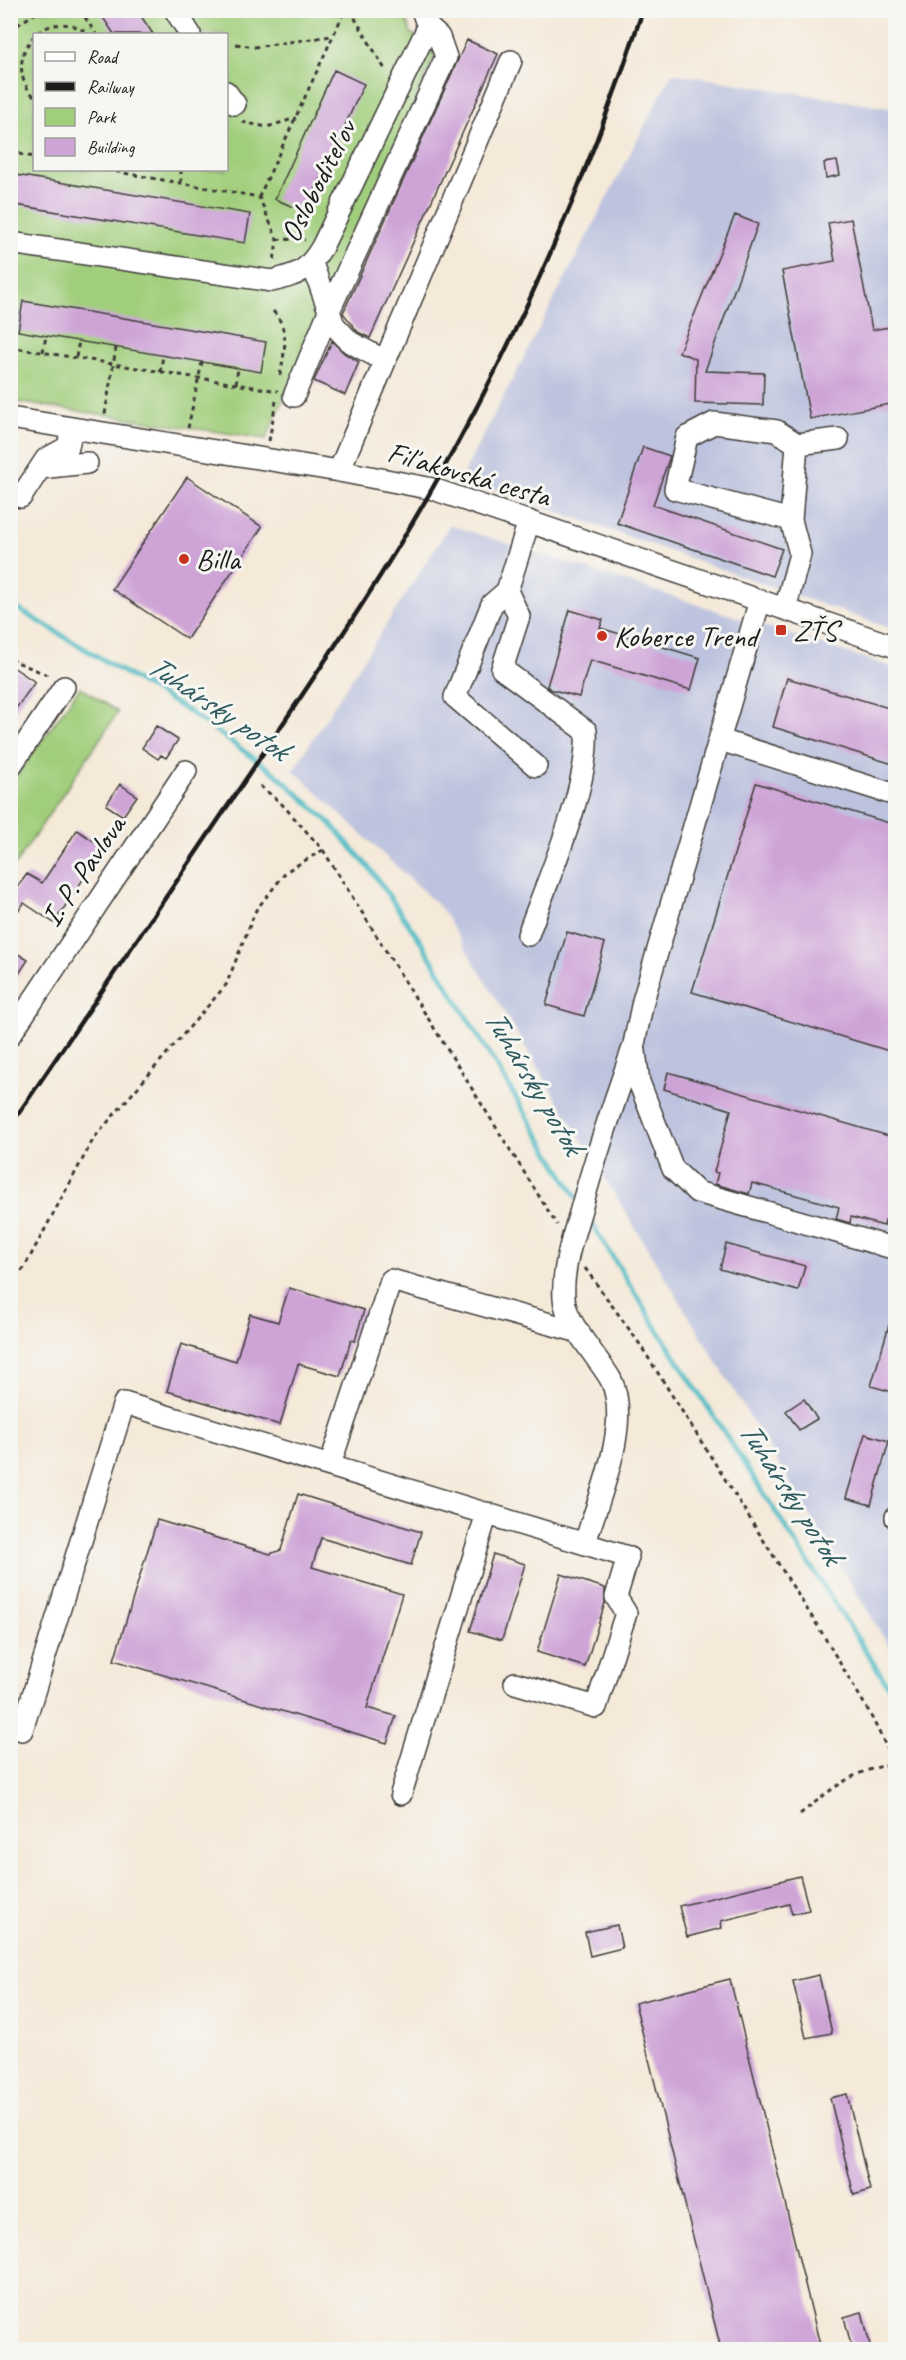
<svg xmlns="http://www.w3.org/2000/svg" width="906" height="2360" font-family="Caveat,sans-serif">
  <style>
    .industrial { fill: #bdc3de }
    .green { fill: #a1ce7b; stroke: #5e754c; stroke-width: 1.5; fill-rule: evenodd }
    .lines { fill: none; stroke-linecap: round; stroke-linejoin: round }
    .stream { stroke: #4cbac3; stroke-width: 5 }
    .building { fill: #cea4d7 }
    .minor-casing { stroke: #3d3b38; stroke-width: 24 }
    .path { stroke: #3d3b38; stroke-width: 3; stroke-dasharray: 4.5 4.5; stroke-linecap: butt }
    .minor { stroke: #fff; stroke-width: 21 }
    .rail { stroke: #1c1c1c; stroke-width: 4.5 }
    .poi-dot { fill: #c8321e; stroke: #f6f6f2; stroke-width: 2 }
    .labels { text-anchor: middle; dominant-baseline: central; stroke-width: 6; stroke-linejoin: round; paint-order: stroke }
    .street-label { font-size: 30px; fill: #1c1c1c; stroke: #f6f6f2 }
    .poi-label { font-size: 30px; fill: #1c1c1c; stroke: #f6f6f2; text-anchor: start }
    .water-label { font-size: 32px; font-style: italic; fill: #2f5b5f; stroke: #f6f6f2 }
  </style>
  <rect width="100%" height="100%" fill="#f6f6f2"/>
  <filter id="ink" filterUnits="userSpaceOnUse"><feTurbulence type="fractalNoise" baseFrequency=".0167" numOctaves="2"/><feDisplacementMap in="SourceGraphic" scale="12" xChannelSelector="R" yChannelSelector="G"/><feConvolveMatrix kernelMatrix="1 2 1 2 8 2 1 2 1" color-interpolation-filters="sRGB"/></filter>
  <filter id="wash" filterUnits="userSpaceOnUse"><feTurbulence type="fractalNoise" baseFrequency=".008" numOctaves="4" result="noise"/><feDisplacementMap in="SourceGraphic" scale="24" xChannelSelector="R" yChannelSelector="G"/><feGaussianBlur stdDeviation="1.35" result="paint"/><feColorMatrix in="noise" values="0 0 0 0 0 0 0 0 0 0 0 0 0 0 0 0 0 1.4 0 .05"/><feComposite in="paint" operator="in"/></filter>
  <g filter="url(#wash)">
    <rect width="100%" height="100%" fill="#f5e9d8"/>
    <path class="industrial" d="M672,73L895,109V630L461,478Z
      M450,525L895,668V1656L441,908L293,770Z"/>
    <path class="green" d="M10,11H403L411,33L437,50L266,439L11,401ZM34,34H226V170H34Z
      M80,687L118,712L11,871V784Z"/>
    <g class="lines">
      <path class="stream" d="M10,604L188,711L276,774L329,822L371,870L421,942L577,1198
        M586,1214L658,1330L896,1698"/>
    </g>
    <g id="blocks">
      <path class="building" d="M98,10H137L153,34H114Z
        M467,40L498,54L370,338L358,332L343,313Z
        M334,70L364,84L305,212L275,199Z
        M837,161L840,175L826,178L824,163Z
        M10,174L250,214L245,243L10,204Z
        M735,215L758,224L705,371L764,373L763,405L695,403L696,359L679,352Z
        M851,219L872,330L896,326V403L810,419L782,271L835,261L828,223Z
        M23,301L266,342L261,372L18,331Z
        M332,341L344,353L359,362L345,395L314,381Z
        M643,447L670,456L653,505L782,549L772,576L617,523Z
        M187,477L262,527L187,639L112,589Z
        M570,610L603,620L600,628L700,658L691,690L590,660L579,697L550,689L547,686Z
        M10,665L35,682L10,717Z
        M787,678L896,710V765L773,727Z
        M156,726L178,740L166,758L161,755L158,759L142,748Z
        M756,783L896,825V1053L692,992Z
        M120,784L137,796L123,816L106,805Z
        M77,830L104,848L54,923L24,903L19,910L10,904V897L27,874L42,883Z
        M567,932L605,943L584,1016L546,1005Z
        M10,949L28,960L10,987Z
        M668,1072L896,1138V1223L885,1220L884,1226L851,1217L850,1223L836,1219L839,1207L752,1183L749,1194L715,1184L718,1173L714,1172L731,1110L664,1089Z
        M726,1244L805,1266L798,1291L720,1269Z
        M289,1288L364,1310L355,1341L351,1340L340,1376L298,1364L280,1425L167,1391L181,1344L236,1361L250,1314L278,1322Z
        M892,1315L896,1316V1393L871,1386Z
        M804,1399L817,1419L799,1430L786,1411Z
        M865,1434L889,1441L871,1505L846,1498Z
        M298,1494L421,1532L411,1565L321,1538L312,1567L402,1594L367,1708L396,1716L387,1743L114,1660L157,1520L270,1554L281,1550Z
        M493,1554L525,1564L502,1640L470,1631Z
        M561,1574L605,1588V1603L585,1667L537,1652Z
        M800,1876L809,1910L792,1914L789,1904L721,1921L722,1928L687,1937L679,1906Z
        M617,1925L622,1948L590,1956L585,1932Z
        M819,1975L832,2033L806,2038L793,1981Z
        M730,1979L821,2349H721L635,2003Z
        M847,2094L870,2190L854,2195L830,2098Z
        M862,2312L871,2349H852L844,2317Z"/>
    </g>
  </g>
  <g filter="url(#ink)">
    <use href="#blocks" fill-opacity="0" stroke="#3d3b38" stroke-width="1.5"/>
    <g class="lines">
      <defs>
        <path id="minor" d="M175,10L190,34
          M226,92L235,104
          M10,243L272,281C299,274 307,272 322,247L428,27L422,10
          M312,263L334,325L350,342L385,361
          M294,396L329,311L446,57L439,37L428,27
          M10,418L339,471L433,489L896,647
          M40,468L87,463
          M339,471L511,61
          M21,497L46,459L68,447L72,428
          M791,520L675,489L687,437L714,423L777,431L797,444L838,439
          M507,591L492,604L455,697L536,766
          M760,600L643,1001L634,1044L639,1082L673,1169L697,1192L896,1249
          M785,609L800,554L791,520L797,444
          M720,740L896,795
          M10,767L64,687
          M528,935C547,880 590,787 586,731L502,669L519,616L507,591L529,521
          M10,1035L186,771
          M330,1465L391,1280L579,1332
          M896,1517V1518
          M585,1543C598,1499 632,1424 611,1380C599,1358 565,1323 564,1298C562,1270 572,1239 580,1213C595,1157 614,1102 633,1048
          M22,1730L124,1403L628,1557L616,1597L626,1613L596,1707L515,1683
          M401,1794L487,1513"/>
      </defs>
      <use href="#minor" class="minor-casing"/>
      <path class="path" d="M80,10L96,34
        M350,10L386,71
        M10,30L40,10
        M236,44L254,47L332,36
        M34,96C0,64 41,0 89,34
        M242,122L267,127L296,118
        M10,152L34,157
        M107,170L259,197L277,239L274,262
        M181,183V170
        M259,197L345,10
        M277,239L305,240
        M273,311C291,331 284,352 280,376
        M10,347L278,391
        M43,352L46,336
        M76,357L79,341
        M160,372L163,356
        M236,384L238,368
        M105,414L116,348
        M188,428L202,362
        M269,441L276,401
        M10,659L50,676
        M260,786L280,802L323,850L557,1225
        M585,1268L639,1343L819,1628L868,1710L896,1766
        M10,1285L24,1268L94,1138L226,985L256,910L287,871L323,850
        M800,1814C834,1788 850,1771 894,1764"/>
      <use href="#minor" class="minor"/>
      <path class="rail" d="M10,1126C92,1006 173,887 254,767C315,675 378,585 432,489C519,337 588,177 643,10"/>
    </g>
  </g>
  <g class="poi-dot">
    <circle cx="184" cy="559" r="6"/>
    <rect x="775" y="624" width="12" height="12" rx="3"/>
    <circle cx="602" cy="636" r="6"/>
  </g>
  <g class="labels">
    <g class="street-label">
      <text transform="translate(318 181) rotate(-63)">Osloboditeľov</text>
      <text transform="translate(469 474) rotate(16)">Fiľakovská cesta</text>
      <text transform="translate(83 871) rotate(-56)">I. P. Pavlova</text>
    </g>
    <g class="poi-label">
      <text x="196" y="559">Billa</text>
      <text x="793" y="630">ZŤS</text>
      <text x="614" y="636">Koberce Trend</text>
    </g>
    <g class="water-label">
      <text transform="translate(218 707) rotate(34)">Tuhársky potok</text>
      <text transform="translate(534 1081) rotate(59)">Tuhársky potok</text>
      <text transform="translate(791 1492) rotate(57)">Tuhársky potok</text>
    </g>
  </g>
  <rect width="906" height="2360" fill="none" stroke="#f6f6f2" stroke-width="36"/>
  <rect x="33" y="33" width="195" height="138" fill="#f6f6f2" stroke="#9f9f9c" stroke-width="1.5"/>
  <rect x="45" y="52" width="30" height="9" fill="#ffffff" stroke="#9f9f9c" stroke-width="1.5"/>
  <text x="87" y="63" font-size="18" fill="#1c1c1c">Road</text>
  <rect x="45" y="82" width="30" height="9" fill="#1c1c1c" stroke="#9f9f9c" stroke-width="1.5"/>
  <text x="87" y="93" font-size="18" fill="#1c1c1c">Railway</text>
  <rect x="45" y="108" width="30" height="18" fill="#a1ce7b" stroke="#9f9f9c" stroke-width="1.5"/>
  <text x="87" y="123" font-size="18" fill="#1c1c1c">Park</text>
  <rect x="45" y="138" width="30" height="18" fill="#cea4d7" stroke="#9f9f9c" stroke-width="1.5"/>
  <text x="87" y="153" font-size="18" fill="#1c1c1c">Building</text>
</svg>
